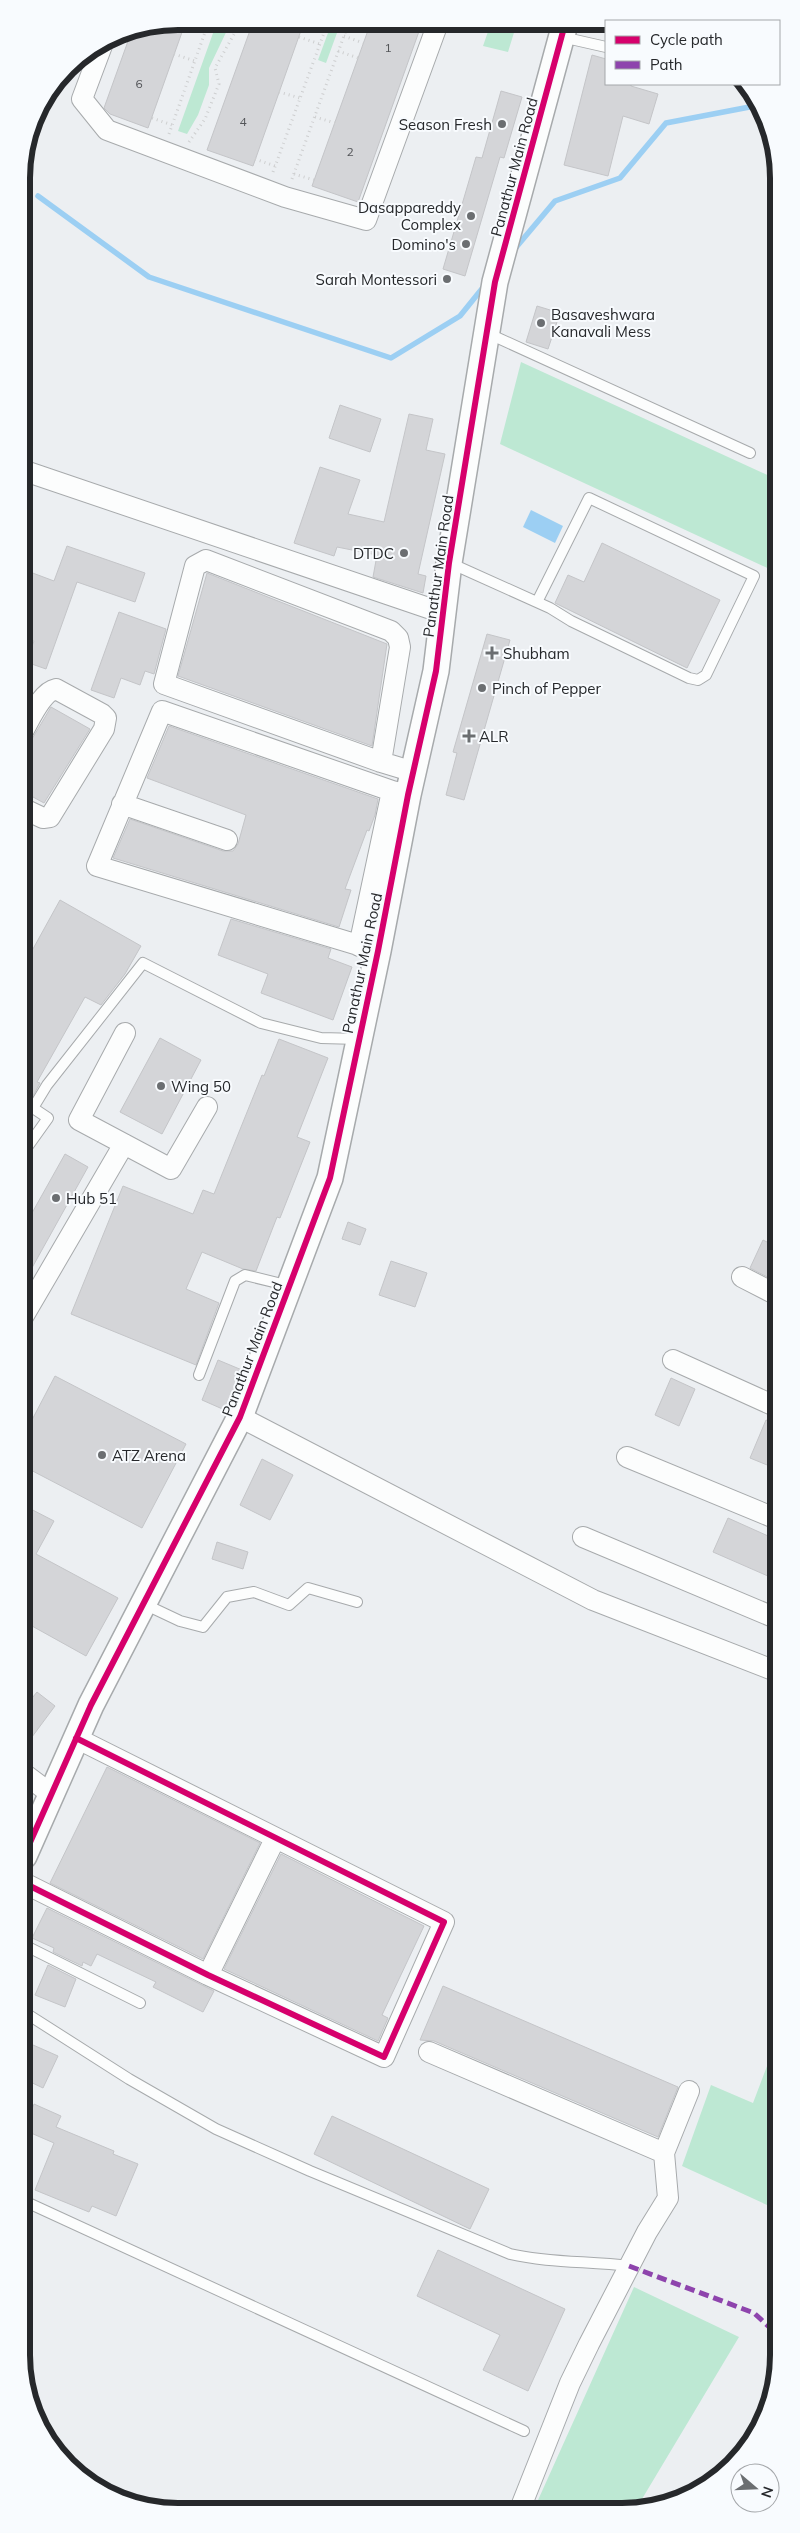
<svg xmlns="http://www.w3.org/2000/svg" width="800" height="2533" font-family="Mulish,sans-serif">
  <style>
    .green { fill: #bde8d3 }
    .water { fill: #9ccff3 }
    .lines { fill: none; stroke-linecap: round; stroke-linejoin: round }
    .stream { stroke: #9ccff3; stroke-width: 5.5 }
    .building { fill: #d4d5d8; stroke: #c4c5c8 }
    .service-casing { stroke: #a7aaac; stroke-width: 12 }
    .minor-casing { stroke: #a7aaac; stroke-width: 22 }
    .tertiary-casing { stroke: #a7aaac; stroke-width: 28 }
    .path { stroke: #cecfd0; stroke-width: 3; stroke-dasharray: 1 4; stroke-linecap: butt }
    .service { stroke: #fcfdfd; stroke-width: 10 }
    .minor { stroke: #fcfdfd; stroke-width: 20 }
    .tertiary { stroke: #fcfdfd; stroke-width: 25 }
    .quiet { stroke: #8e44ad; stroke-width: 5; stroke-dasharray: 10 5; stroke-linecap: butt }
    .cycleway-casing { stroke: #f8fbfe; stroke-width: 9 }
    .cycleway { stroke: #d6006c; stroke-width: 6 }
    .poi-dot { fill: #6b6e71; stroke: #f8fbfe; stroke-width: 2 }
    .labels { text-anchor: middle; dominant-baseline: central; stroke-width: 4; stroke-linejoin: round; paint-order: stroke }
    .number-label { font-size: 12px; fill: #535558 }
    .poi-label { font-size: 15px; fill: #26282b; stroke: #f8fbfe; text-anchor: start }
    .street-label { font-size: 15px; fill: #26282b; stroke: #f8fbfe }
    .rim { fill: none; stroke: #26282b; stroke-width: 6 }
  </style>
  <rect width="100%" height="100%" fill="#eceff2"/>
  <path class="green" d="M217,22H231L209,68V85L198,115L187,134L178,131Z
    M332,22H341L326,63L318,60Z
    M491,23H517L508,52L483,46Z
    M521,362L776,479V572L500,444Z
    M778,2037V2210L682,2166L711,2085L753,2103Z
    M634,2287L739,2337L636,2509H534Z"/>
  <path class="water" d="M531,510L563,526L555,543L523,527Z"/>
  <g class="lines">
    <path class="stream" d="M38,196L149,277L391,358L460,316L485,285
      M513,251L555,201L620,178L666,123L760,105"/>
  </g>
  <path class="building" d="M178,21H186L148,128L110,114L104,108L132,30Z
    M253,22H304L253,166L207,150Z
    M371,22L422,23L358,202L312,186Z
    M592,55L606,59V84H631V86L658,94L649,124L623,116L608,176L564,165Z
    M501,91L522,97L504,158L500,157L465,276L443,269L476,157L482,158Z
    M537,306L560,313L548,349L526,342Z
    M340,405L381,419L370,452L329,438Z
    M409,414L433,419L426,450L445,454L418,574L426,576L423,593L373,577L377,555L337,547L334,556L294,543L320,467L360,480L348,514L384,522Z
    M602,543L720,600L687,668L555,603L568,575L584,582Z
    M67,546L145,573L135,602L77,582L46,669L26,662L34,641L22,637V569L54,581Z
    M207,573L387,644L372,746L178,676Z
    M119,612L166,629L154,674L145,671L140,685L121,678L114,698L91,690Z
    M487,634L510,640L464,800L446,795L457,753L453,752Z
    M51,707L90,729L44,803L22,791V751L32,739Z
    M169,726L378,799L375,815L369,831L367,830L345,889L351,890L339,927L113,858L130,819L223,851H233L238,844L246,815L147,778Z
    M60,900L141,946L125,974L101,1005L85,997L37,1082L40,1083L23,1114V967Z
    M231,919L331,949L328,958L352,967L333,1020L261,993L268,974L218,955Z
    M160,1038L201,1060L162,1134L120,1112Z
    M279,1039L328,1058L297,1137L310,1142L280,1218L277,1217L256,1271L243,1269L202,1252L186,1289L219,1303L196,1365L71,1314L123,1186L193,1214L203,1190L214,1194L262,1075L264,1076Z
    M65,1154L88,1167L23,1284V1229Z
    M348,1222L366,1229L360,1245L342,1239Z
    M763,1240L777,1247V1282L750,1268Z
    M391,1261L427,1273L415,1307L379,1295Z
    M218,1360L242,1370L227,1411L202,1400Z
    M55,1376L186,1444L142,1528L23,1466V1437Z
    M671,1378L695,1389L679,1426L655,1415Z
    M766,1420L777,1425V1469L750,1458Z
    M262,1459L293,1475L270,1520L240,1505Z
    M23,1505L54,1521L36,1554L118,1598L86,1656L23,1621Z
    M728,1518L777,1540V1580L713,1552Z
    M217,1542L248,1552L243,1569L212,1559Z
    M37,1692L55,1706L23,1749V1709Z
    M107,1767L260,1843L203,1959L50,1883Z
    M281,1854L424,1926L382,2015L388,2018L378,2041L224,1969Z
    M47,1908L214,1991L203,2012L153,1987L156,1982L97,1954L91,1966L83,1962L82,1966L53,1952L54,1948L32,1938Z
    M48,1965L76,1979L65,2007L35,1995Z
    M443,1986L678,2087L658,2137L434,2041L420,2040Z
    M24,2041L58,2056L43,2088L24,2079Z
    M34,2104L61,2116L56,2127L114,2151L113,2154L138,2164L116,2216L92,2206L89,2212L35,2190L54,2143L24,2130Z
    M332,2116L489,2189L470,2229L314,2154Z
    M438,2250L565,2309L528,2391L483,2370L500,2335L417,2296Z"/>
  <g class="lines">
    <defs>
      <path id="service" d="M562,37L606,47
        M487,333L750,453
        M450,563L550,608L571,621L689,678L698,680L706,675L754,576L589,498L537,602
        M23,1153L48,1118L33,1108L47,1085L143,963L261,1023L321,1038L359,1039
        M199,1375L235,1281L245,1275L290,1286
        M144,1604L180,1621L203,1627L227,1597L254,1592L289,1605L308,1588L357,1602
        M24,1945L140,2003
        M24,2012L129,2079L216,2129L310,2171L510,2254C549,2263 589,2261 629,2266
        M24,2201L524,2431"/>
      <path id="minor" d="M103,43L82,99L107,130L285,197L366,220L438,23
        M22,470L443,613
        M22,733C30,720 41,692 56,689L102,714L106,718L104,729L50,817L43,818L22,808
        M381,762L400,647L398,638L391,631L206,560L195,566L164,684L381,762L414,772
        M122,804L227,840
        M359,946L392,791
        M378,951L97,866L162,711L392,791L408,795
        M125,1033L79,1120L171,1169L207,1107
        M742,1277L777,1295
        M23,1317L124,1144
        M673,1360L777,1407
        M240,1417L593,1600L778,1672
        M627,1457L777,1519
        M583,1537L778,1619
        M23,1773L51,1794
        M24,1883L208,1975L384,2057L444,1922L76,1738
        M208,1975L275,1839
        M429,2052L664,2153
        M520,2509L570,2383L589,2344L647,2232L668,2198L664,2153L689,2091"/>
      <path id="tertiary" d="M24,1856L91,1705L240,1417L330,1178L378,951L408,795L436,671L449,563L495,282L565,24"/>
    </defs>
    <use href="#service" class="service-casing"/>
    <use href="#minor" class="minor-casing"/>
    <use href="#tertiary" class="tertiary-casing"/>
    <path class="path" d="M305,22L325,29
      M344,36L363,43
      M299,37L320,44
      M338,51L358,58
      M174,54L195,61
      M279,92L300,98
      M315,117L335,123
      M152,118L172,125
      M169,134L209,21
      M189,142L205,119L219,84L215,68L238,27L239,22
      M255,159L275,166
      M273,172L328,22
      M294,174L314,180
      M292,179L349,22"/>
    <use href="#service" class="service"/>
    <use href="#minor" class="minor"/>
    <use href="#tertiary" class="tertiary"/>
    <path class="quiet" d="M629,2266L754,2313L778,2335"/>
    <defs>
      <path id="cycleway" d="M24,1856L91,1705L240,1417L330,1178L378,951L408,795L436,671L449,563L495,282L565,24
        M24,1883L208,1975L384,2057L444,1922L76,1738"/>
    </defs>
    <use href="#cycleway" class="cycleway-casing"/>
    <use href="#cycleway" class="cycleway"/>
  </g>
  <g class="poi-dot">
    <circle cx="502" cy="124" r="5"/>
    <circle cx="471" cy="216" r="5"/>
    <circle cx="466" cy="244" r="5"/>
    <circle cx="447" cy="279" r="5"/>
    <circle cx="541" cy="323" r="5"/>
    <circle cx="404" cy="553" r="5"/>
    <path d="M489.5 645.5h5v5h5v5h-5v5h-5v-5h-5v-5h5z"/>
    <circle cx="482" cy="688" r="5"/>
    <path d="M466.5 728.5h5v5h5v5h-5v5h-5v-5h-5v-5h5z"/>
    <circle cx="161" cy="1086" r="5"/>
    <circle cx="56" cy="1198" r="5"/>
    <circle cx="102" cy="1455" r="5"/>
  </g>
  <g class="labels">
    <g class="number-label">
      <text x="388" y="47">1</text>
      <text x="139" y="83">6</text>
      <text x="243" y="121">4</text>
      <text x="350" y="151">2</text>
    </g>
    <g class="poi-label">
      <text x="492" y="124" text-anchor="end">Season Fresh</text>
      <text x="461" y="207" text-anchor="end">Dasappareddy<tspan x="461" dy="17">Complex</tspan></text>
      <text x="456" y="244" text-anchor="end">Domino's</text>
      <text x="437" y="279" text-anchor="end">Sarah Montessori</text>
      <text x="551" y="314">Basaveshwara<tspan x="551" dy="17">Kanavali Mess</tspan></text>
      <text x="394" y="553" text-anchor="end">DTDC</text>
      <text x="503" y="653">Shubham</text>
      <text x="492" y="688">Pinch of Pepper</text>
      <text x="479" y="736">ALR</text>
      <text x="171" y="1086">Wing 50</text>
      <text x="66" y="1198">Hub 51</text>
      <text x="112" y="1455">ATZ Arena</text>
    </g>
    <g class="street-label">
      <text transform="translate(514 167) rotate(-75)">Panathur Main Road</text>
      <text transform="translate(438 566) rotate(-82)">Panathur Main Road</text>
      <text transform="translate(362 963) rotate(-78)">Panathur Main Road</text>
      <text transform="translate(252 1349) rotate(-69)">Panathur Main Road</text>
    </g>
  </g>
  <path d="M0 0H800V2533H0ZM178 30H622A148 148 0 0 1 770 178V2355A148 148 0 0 1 622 2503H178A148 148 0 0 1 30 2355V178A148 148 0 0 1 178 30Z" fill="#f8fbfe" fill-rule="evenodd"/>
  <path class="rim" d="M178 30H622A148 148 0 0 1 770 178V2355A148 148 0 0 1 622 2503H178A148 148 0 0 1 30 2355V178A148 148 0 0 1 178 30Z"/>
  <rect x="605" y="20" width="175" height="65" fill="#f8fbfe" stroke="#a4a7aa"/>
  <rect x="615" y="36" width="25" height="8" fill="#d6006c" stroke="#a4a7aa"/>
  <text x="650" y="45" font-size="15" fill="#26282b">Cycle path</text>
  <rect x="615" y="61" width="25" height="8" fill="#8e44ad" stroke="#a4a7aa"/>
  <text x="650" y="70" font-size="15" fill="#26282b">Path</text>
  <g transform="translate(755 2488) rotate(109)"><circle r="24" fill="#f8fbfe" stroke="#a4a7aa"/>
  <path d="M0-4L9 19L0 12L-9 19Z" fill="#6b6e71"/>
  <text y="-8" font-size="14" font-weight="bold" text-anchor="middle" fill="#26282b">N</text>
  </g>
</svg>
